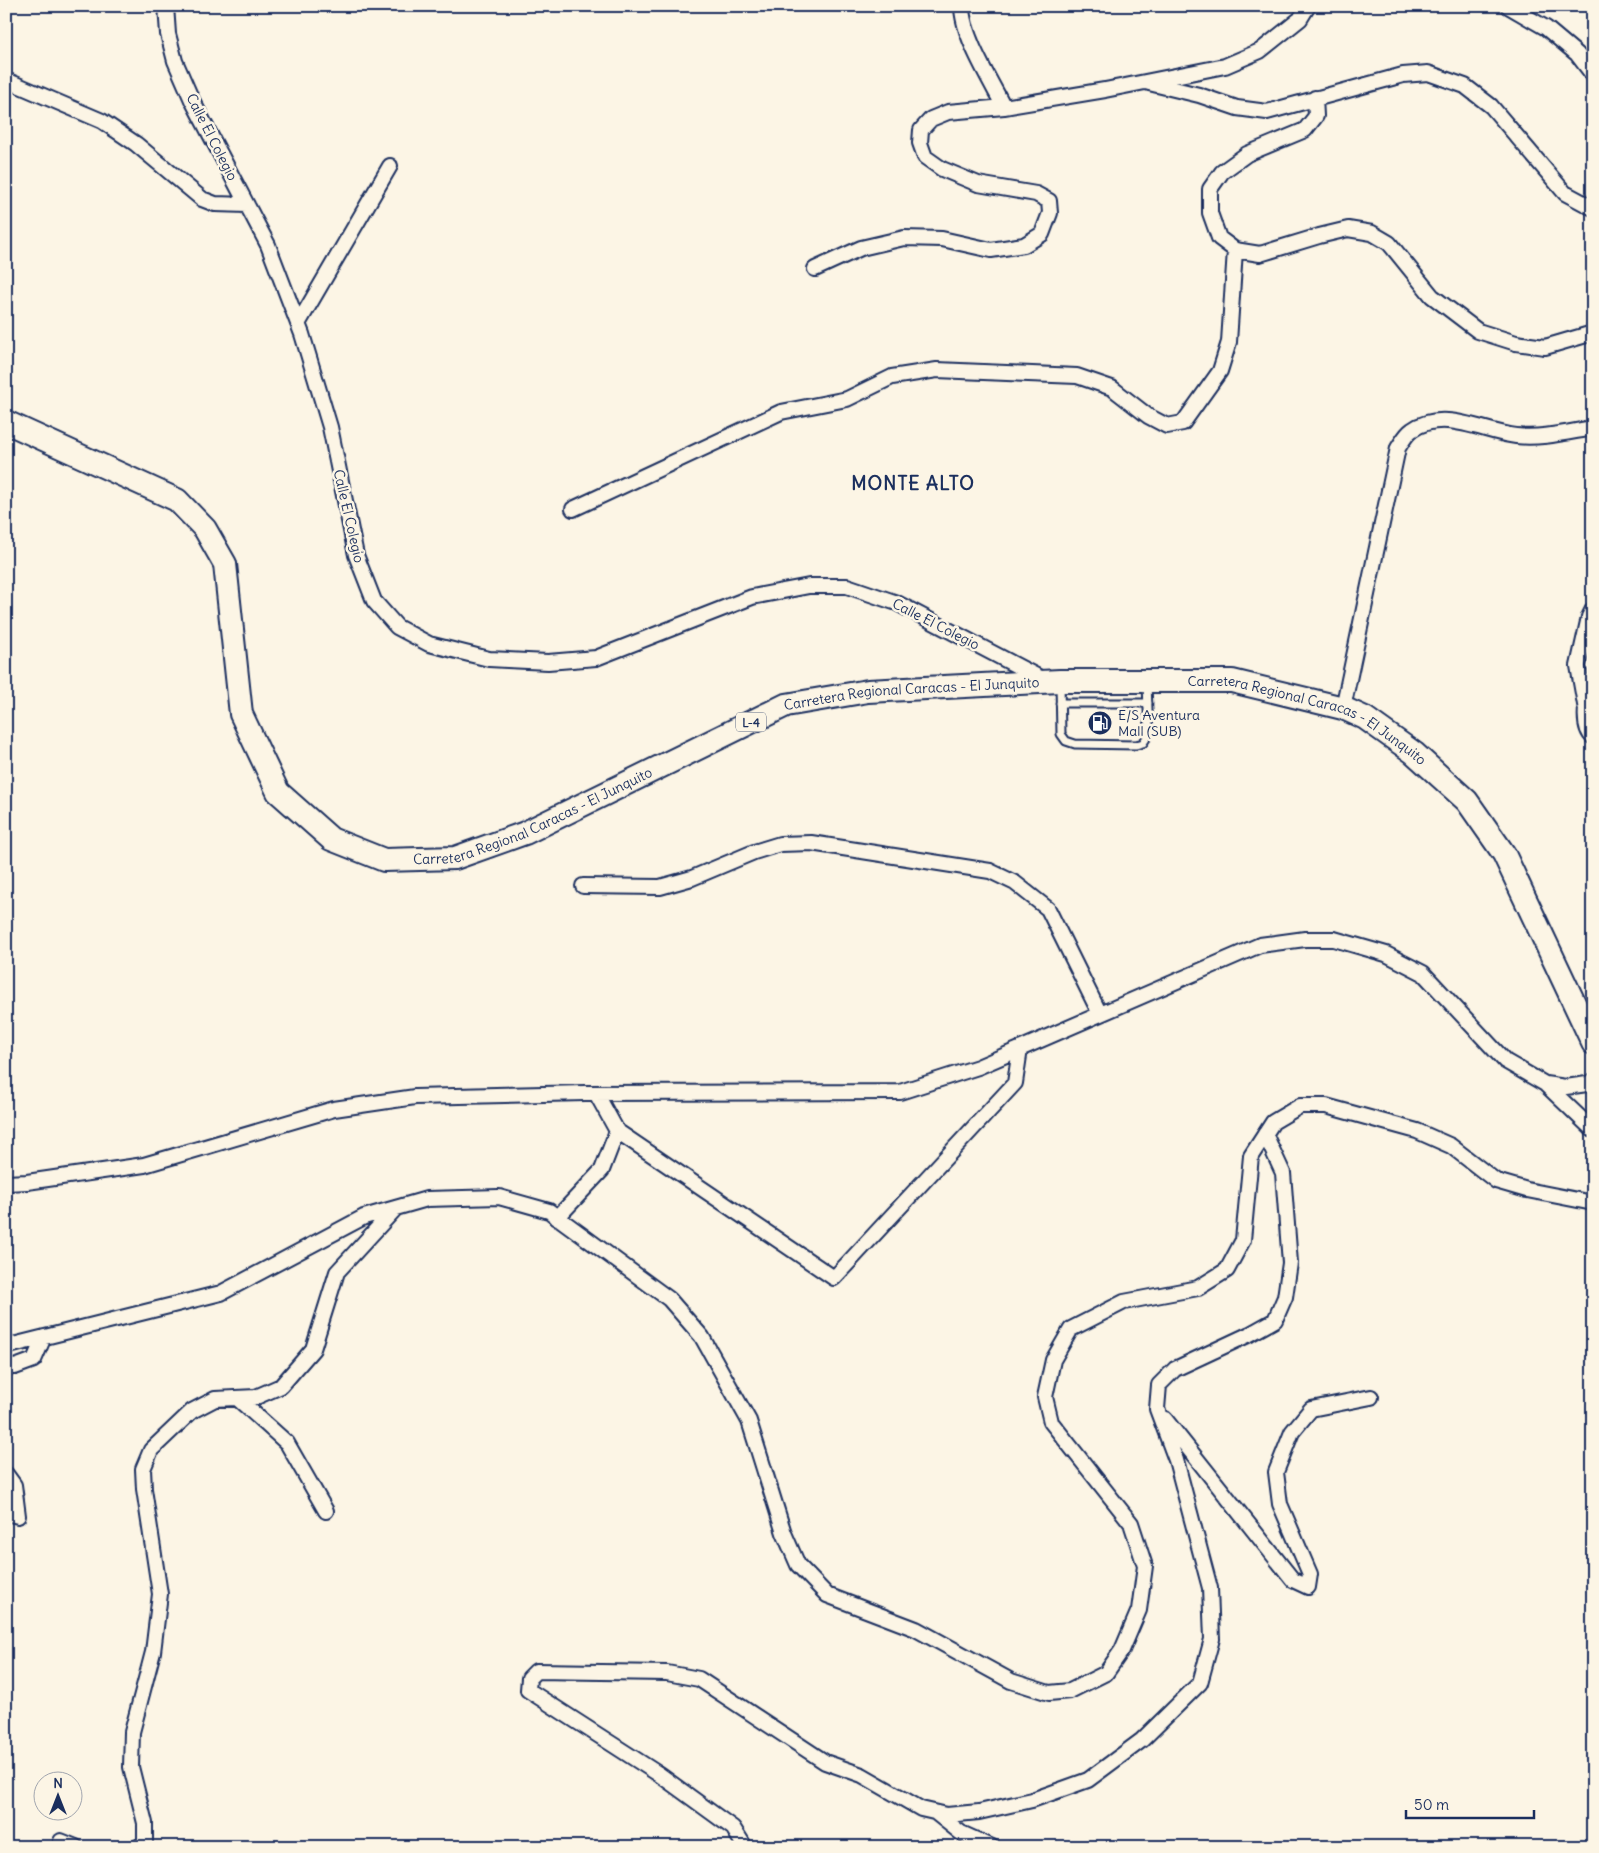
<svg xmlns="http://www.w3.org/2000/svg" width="1599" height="1853" font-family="Delius,sans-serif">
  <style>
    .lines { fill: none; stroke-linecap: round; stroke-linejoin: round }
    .lane-casing { stroke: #1b2f5e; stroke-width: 11 }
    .street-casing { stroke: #1b2f5e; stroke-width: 18 }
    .primary-casing { stroke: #1b2f5e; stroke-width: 26 }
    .lane { stroke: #fcf5e5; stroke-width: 7 }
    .street { stroke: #fcf5e5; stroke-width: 14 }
    .primary { stroke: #fcf5e5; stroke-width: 22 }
    .labels { text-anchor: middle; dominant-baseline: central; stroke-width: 5; stroke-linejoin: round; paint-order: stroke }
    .shield { fill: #fcf5e5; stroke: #5e6a86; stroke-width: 1 }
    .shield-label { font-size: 12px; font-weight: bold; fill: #1b2f5e }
    .street-label { font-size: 14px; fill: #1b2f5e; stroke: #fcf5e5 }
    .poi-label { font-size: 14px; fill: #1b2f5e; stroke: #fcf5e5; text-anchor: start }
    .district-label { font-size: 19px; font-weight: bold; letter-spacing: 1px; fill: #1b2f5e; stroke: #fcf5e5 }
  </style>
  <rect width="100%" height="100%" fill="#fcf5e5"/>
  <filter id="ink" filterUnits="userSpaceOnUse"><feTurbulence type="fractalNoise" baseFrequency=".02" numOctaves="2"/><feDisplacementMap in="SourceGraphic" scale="10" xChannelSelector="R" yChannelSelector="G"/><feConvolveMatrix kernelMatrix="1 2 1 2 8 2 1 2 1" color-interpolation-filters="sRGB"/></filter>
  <g filter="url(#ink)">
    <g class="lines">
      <defs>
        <path id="lane" d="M1060,684L1061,734L1066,741L1075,744L1136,745L1143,743L1149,734L1147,684
          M1060,703H1148"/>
        <path id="street" d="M166,6L168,34L175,61L192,100L268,245L302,334L330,427L356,555L374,601L397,627L429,644L489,659L548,662L596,658L752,597L809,586H847L897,603L1044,680
          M962,6C962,35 990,80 1004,107
          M1508,6L1546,28L1577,54L1593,75
          M6,80L102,121L136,144L202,199L215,204L247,205
          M1149,83L1199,95L1237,108L1267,112L1403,75L1428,73L1465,86L1491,106L1565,193L1593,208
          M1315,98L1316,116L1305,130L1247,154L1222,172L1210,189V213L1219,238L1235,250L1260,254L1319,236L1348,229L1372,233L1389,243L1432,296L1478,331L1516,343L1545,347L1593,333
          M815,269L861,248L904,238L942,239L991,250L1024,245L1042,234L1050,213L1049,201L1036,194L978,184L942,169L925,157L920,143L921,130L931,119L948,112L1004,107L1105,90L1225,66L1260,51L1300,19L1308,6
          M298,324L390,166
          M573,509L781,412L847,399L892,377L937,370L1077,376L1112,388L1148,416L1167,426L1183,423L1220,371L1229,342L1235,250
          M1593,680C1587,694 1580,726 1593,737
          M1343,708L1398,448C1402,442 1406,434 1412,430C1443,408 1483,432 1516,436C1541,439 1568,432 1593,428
          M1586,710L1578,666L1589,617L1593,609
          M583,886L660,887L692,878L754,852L780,844L811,843L990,871L1015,883L1048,909L1100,1014
          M1545,1084L1593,1130
          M596,1093L617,1131L834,1278L1015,1083L1020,1049
          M6,1183L27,1182L144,1165L334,1109L415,1097L585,1093L900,1092L978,1067L1260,945L1305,939H1334L1386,954L1423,973L1505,1061L1545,1084L1566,1087L1587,1084L1593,1081
          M557,1218L602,1170L617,1131
          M6,1343L13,1345L221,1293L364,1217L427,1199L499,1197L549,1211L669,1299L702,1337L749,1421L784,1533L798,1565L827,1595L916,1629L1011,1681L1049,1693L1070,1691L1106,1673L1122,1650L1139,1610L1145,1566L1131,1523L1051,1422L1045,1397L1053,1360L1071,1329L1124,1302L1198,1288L1227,1270L1243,1240L1251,1156L1273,1122L1300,1106H1326L1417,1131L1451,1146L1496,1181L1527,1190L1593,1203
          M6,1366L15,1367L34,1360L44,1337
          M237,1398L287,1443L326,1511
          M1165,1419L1293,1580L1308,1587L1310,1574L1280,1504L1276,1472L1292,1432L1311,1409L1371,1397
          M6,1474L14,1485L18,1516L6,1513
          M936,1813L961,1833L992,1847
          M61,1841L76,1847
          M138,1847L145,1843V1823L131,1767L132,1732L153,1652L160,1594L144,1489L143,1469L151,1450L192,1411L215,1399L256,1397L281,1386L313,1349L337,1272L396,1208
          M745,1847L733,1828L660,1775L528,1690L529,1678L536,1671L667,1673L699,1679L825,1762L862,1775L921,1809L947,1815L979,1812L1032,1800L1088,1780L1142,1740L1200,1683L1212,1639L1210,1588L1176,1460L1157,1409L1159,1385L1175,1369L1250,1334L1275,1320L1285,1297L1290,1263L1283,1173L1265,1134"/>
        <g id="primary">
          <path id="s1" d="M6,422L177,500L205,529L225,564L241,714L278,792L331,839L384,860L455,858L525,833L786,705L868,691L1060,681H1232L1343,708L1365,718L1414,753L1467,801L1504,854L1593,1043"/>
        </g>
      </defs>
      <use href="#lane" class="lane-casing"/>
      <use href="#street" class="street-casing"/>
      <use href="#primary" class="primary-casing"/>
      <use href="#lane" class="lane"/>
      <use href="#street" class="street"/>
      <use href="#primary" class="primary"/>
    </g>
  </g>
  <defs>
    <symbol id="fuel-disc" viewBox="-11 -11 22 22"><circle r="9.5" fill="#1b2f5e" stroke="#fcf5e5"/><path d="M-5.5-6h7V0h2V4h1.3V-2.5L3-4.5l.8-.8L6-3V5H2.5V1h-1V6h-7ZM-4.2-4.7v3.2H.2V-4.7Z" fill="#fff"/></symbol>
  </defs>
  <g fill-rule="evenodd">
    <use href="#fuel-disc" x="1086" y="709" width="28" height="28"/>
  </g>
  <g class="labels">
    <rect class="shield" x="736" y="712.5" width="30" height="19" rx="4"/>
    <g class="shield-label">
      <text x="751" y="722">L-4</text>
    </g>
    <g class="street-label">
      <text transform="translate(212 137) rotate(63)">Calle El Colegio</text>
      <text transform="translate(349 516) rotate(77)">Calle El Colegio</text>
      <text transform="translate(936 624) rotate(27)">Calle El Colegio</text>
      <text stroke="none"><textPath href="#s1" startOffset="1196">Carretera Regional Caracas - El Junquito</textPath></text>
      <text stroke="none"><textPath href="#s1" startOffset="1601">Carretera Regional Caracas - El Junquito</textPath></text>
      <text stroke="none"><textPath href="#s1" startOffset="791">Carretera Regional Caracas - El Junquito</textPath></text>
    </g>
    <g class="poi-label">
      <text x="1118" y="715">E/S Aventura<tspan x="1118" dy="16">Mall (SUB)</tspan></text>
    </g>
    <g class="district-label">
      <text x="913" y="483">MONTE ALTO</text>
    </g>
  </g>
  <rect width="1599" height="1853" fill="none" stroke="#fcf5e5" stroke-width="25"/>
  <rect x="12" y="12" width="1574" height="1828" fill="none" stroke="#1b2f5e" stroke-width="2" filter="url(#ink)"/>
  <g transform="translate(58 1796)"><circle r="24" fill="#fcf5e5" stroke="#a2a6af"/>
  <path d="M0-4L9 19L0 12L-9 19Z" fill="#1b2f5e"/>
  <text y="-8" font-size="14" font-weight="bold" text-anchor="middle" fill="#1b2f5e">N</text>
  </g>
  <path d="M1406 1810v8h128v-8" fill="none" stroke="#1b2f5e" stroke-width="2.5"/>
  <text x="1414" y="1810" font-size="15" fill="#1b2f5e" stroke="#fcf5e5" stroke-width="4" paint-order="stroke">50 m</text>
</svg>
